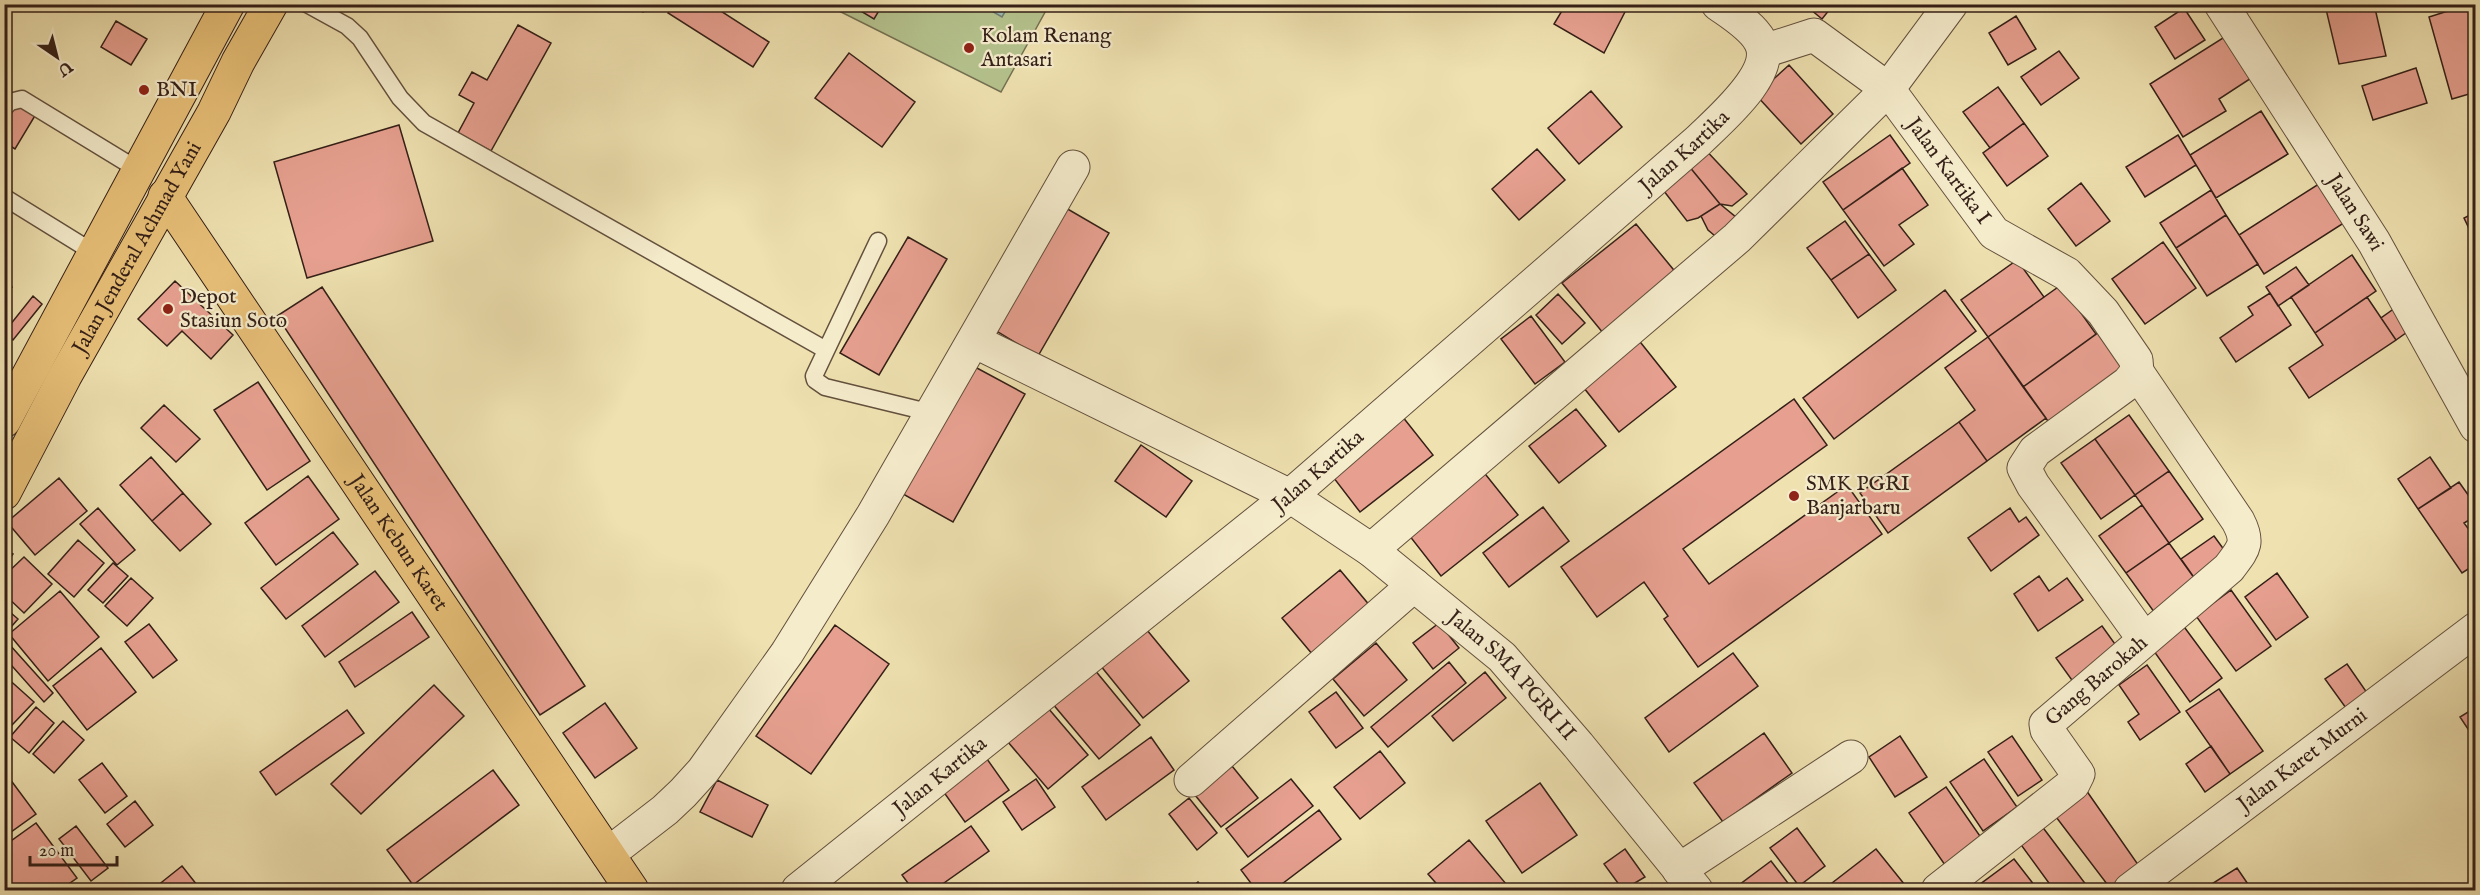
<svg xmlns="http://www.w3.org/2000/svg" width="2480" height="895" font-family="'IM FELL English',serif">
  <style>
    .green { fill: #b5c38e; stroke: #747152; stroke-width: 1.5 }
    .water { fill: #9abcb1; stroke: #717d73; stroke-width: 1.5 }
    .building { fill: #e7a090; stroke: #341f17; stroke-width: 1.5 }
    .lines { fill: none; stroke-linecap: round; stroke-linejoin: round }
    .service-casing { stroke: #63503d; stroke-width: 19 }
    .minor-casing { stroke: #63503d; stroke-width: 35 }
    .primary-casing { stroke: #341f17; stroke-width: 35 }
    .trunk-casing { stroke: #341f17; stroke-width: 35 }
    .service { stroke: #f5eccc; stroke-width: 16 }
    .minor { stroke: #f5eccc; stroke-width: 33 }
    .primary { stroke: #e8c078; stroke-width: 33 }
    .trunk { stroke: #e8c078; stroke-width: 33 }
    .poi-dot { fill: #8f2418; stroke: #f5eccc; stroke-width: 2 }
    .labels { text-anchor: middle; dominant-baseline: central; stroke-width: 4.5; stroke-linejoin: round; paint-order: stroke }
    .poi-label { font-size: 21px; fill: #341f17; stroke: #f5eccc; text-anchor: start }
    .street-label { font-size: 21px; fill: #341f17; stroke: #f5eccc }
  </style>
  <rect width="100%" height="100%" fill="#efe1b0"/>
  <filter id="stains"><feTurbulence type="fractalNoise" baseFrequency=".00333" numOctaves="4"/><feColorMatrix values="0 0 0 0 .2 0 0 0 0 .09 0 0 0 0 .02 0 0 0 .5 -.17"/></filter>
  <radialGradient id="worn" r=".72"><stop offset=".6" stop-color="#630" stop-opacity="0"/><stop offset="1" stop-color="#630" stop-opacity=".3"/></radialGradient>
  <path class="green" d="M827,5H1049L1001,92Z"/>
  <path class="water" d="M981,5H1009L1002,17Z"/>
  <path class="building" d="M629,4H648L643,12Z
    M673,4H710L769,42L753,67L668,13Z
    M849,4H883L874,19Z
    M1566,4H1629L1604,53L1554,24Z
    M1804,4H1834L1822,19Z
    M2374,4L2386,56L2339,64L2325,5Z
    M2470,4H2476V92L2452,99L2429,17Z
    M2184,8L2205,40L2175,59L2155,27Z
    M2016,16L2036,49L2008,65L1989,33Z
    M116,21L147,39L131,65L101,47Z
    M518,25L551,43L491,151L458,133L474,103L459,95L472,72L487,80Z
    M2234,31L2259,73L2219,99L2226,111L2183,137L2150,84Z
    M2059,51L2079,78L2041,105L2021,77Z
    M849,53L915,102L882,147L815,98Z
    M1789,65L1833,114L1801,144L1756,95Z
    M2416,68L2427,103L2373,120L2362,86Z
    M1998,87L2024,123L1990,148L1963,112Z
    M4,89L39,109L15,149L4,142Z
    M1591,91L1622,127L1579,164L1548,128Z
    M2261,111L2288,154L2216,198L2190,155Z
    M2024,123L2048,156L2007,186L1983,153Z
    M399,125L433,241L307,278L274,162Z
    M1890,135L1910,163L1843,210L1823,182Z
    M2178,135L2196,165L2145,197L2126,167Z
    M1701,145L1747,194L1732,206L1720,204L1684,160Z
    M1537,149L1565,180L1519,220L1492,189Z
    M1684,160L1720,204L1698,218L1687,221L1657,182Z
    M1902,168L1928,205L1899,225L1914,244L1884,266L1843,210Z
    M2325,180L2350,219L2264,274L2239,235Z
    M2081,183L2110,221L2076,246L2048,209Z
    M2211,190L2226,215L2176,248L2160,223Z
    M1059,204L1109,233L1038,356L988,326Z
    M1720,204L1737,218L1721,241L1708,230L1701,216Z
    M2476,212V243L2464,218Z
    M2226,215L2258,264L2207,296L2176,248Z
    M1845,221L1869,254L1831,280L1807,248Z
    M1636,224L1682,280L1608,339L1562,283Z
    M908,237L947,259L879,375L840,353Z
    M2163,242L2196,288L2145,324L2112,279Z
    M1869,254L1896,290L1858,318L1831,280Z
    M2352,255L2376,291L2315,333L2291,297Z
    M2017,260L2044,297L1988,337L1961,300Z
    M2296,267L2309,285L2278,306L2266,287Z
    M4,280L12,287L4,295Z
    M175,281L233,335L211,359L182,331L167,346L138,319Z
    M2061,285L2096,334L2023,387L1988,337Z
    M322,287L585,686L540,715L277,316Z
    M1945,290L1976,331L1834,439L1803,398Z
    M2270,293L2291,325L2236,362L2220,338L2253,315L2248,307Z
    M1558,294L1585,323L1562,344L1536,315Z
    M33,296L42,304L13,340L4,333V321L10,325Z
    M2367,297L2396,340L2309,398L2289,368L2323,345L2315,333Z
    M2402,303L2417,325L2396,340L2381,318Z
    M1531,316L1565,362L1535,384L1501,339Z
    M2102,330L2132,371L2053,428L2023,387Z
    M1988,337L2046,418L1987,461L1959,422L1975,410L1945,368Z
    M1637,338L1676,387L1619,432L1580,383Z
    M975,367L1025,394L953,522L903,494Z
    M258,382L310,461L267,490L214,410Z
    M1794,399L1827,445L1683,549L1709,584L1847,485L1882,534L1698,667L1664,619L1668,616L1644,582L1597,617L1561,567Z
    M164,405L200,439L176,462L141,428Z
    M1576,409L1606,446L1559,483L1529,446Z
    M2129,415L2169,471L2135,495L2095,439Z
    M1402,416L1433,455L1360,512L1330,473Z
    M1959,422L1987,461L1888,533L1860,493Z
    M2095,439L2135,495L2101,519L2061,463Z
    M1141,445L1192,481L1166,517L1115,481Z
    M151,457L183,493L152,521L120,485Z
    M2430,457L2451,488L2418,509L2398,479Z
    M1482,470L1518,515L1441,576L1405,530Z
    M2169,471L2203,519L2169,543L2135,495Z
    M308,476L339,519L276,565L245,523Z
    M59,478L87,511L35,555L7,522Z
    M2459,482L2476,506V516L2464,523L2476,539V564L2462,573L2418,509Z
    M183,493L211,524L180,551L152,521Z
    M2142,505L2169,543L2126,573L2099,536Z
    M1543,507L1569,541L1509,587L1483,553Z
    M98,508L135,550L117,565L80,524Z
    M2010,508L2019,522L2026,517L2039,535L1991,571L1968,538Z
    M333,532L358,564L286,619L261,588Z
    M2214,536L2233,562L2200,586L2181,559Z
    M78,540L104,563L74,597L48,574Z
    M2169,543L2200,586L2157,616L2126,573Z
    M4,549L13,554L4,567Z
    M24,557L52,584L24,613L4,594V576Z
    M113,563L128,576L103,603L88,590Z
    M1340,570L1376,613L1318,661L1282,618Z
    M375,571L399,602L325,657L302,626Z
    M2277,573L2308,617L2276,640L2245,597Z
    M2039,576L2049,591L2067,578L2083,600L2038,631L2014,594Z
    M131,578L153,598L127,626L105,606Z
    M2231,590L2271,646L2236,671L2196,616Z
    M60,591L99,637L48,681L9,634Z
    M4,607L18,619L4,635Z
    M412,612L429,637L355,687L339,662Z
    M1439,623L1459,648L1433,669L1413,643Z
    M149,624L177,660L153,678L125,642Z
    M1142,624L1189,681L1143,718L1096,660Z
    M2182,624L2222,678L2190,702L2151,647Z
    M835,625L889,664L811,774L756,736Z
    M2102,626L2120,651L2074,683L2056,658Z
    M1376,643L1407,680L1364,716L1333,679Z
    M9,644L53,693L44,702L4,657V648Z
    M101,648L136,692L87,730L53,686Z
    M1733,653L1758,686L1669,752L1645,718Z
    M1449,662L1466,683L1388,747L1371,727Z
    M2347,664L2372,700L2351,715L2325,679Z
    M2147,665L2180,712L2140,740L2128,722L2139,714L2119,685Z
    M1094,669L1140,725L1099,759L1052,703Z
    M1485,672L1506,698L1453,741L1432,716Z
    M5,676L34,702L12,725L4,719Z
    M434,685L464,716L361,814L331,784Z
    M2219,689L2263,751L2230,774L2186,711Z
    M1336,692L1363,728L1336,748L1309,712Z
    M605,703L637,748L595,778L563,733Z
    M36,707L54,723L29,753L10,737Z
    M2476,707V741L2460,717Z
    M1048,708L1088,755L1048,789L1008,742Z
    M347,710L364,733L276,795L260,772Z
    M63,721L84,740L54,773L33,754Z
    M1764,733L1792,773L1723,822L1694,783Z
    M1900,736L1927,777L1895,797L1869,757Z
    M2012,736L2042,780L2018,796L1988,752Z
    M1151,737L1174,770L1106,820L1082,787Z
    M2211,746L2230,774L2205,792L2186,764Z
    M1380,751L1405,783L1360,819L1334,787Z
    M982,752L1009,790L965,822L938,784Z
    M1984,759L2017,807L1983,831L1950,782Z
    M102,763L127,796L105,813L79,780Z
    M1232,766L1258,798L1221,827L1195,795Z
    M493,770L519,805L413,885L387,850Z
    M4,771L36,814L4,837Z
    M1036,779L1055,807L1022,830L1003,802Z
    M1291,779L1313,806L1248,857L1226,829Z
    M717,780L768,805L752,837L700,812Z
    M1540,783L1577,835L1522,873L1486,821Z
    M1946,787L1982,839L1945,865L1909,813Z
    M2086,790L2139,866L2110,888L2050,809Z
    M1189,798L1217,833L1197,850L1169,814Z
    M135,801L153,825L125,847L107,824Z
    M1319,810L1341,839L1274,890H1256L1241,870Z
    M36,823L77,878L60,890H4V846Z
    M2041,825L2090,890H2054L2019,842Z
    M76,826L108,868L91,881L59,839Z
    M971,826L989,851L934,890H913L902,875Z
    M1797,828L1825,866L1799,886L1770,848Z
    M1469,840L1507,885L1500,890H1442L1428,874Z
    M1625,849L1645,877L1623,890L1604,864Z
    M1876,849L1909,890H1823Z
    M2014,859L2038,890H1983L1979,885Z
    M1771,861L1791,887L1787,890H1743L1739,885Z
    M182,866L201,890H152Z
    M2237,868L2252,890H2212L2210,885Z
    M1198,882L1205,890H1187Z
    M2476,883V890H2464Z
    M585,885L588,890H576Z"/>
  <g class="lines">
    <defs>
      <path id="service" d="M307,4L347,26L360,38L400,98L424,123L826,350
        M4,108L10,102L22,99L140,171
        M4,197L96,254
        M878,241L814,376L815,380L825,387L932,413"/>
      <g id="minor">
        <path id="s1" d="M2221,4L2374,242L2476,426"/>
        <path id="s2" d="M1764,51L1814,35L1888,89L1994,233L2067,274L2103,312L2136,360L2137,372"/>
        <path id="s3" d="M974,341L1290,496L1371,550L1502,657L1578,745L1696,890"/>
        <path d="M2137,372L2128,383L2035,451L2024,468L2033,485L2144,639"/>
        <path d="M1371,550L1737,238L1888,89L1951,4"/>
        <path d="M1191,780L1414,585"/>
        <path d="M608,854L665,810L683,793L703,771L787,653L873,515L1073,167"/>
        <path d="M1679,870L1851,757"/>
        <path id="s4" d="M798,890L1290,496L1698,141C1718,121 1778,72 1760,41C1752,26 1732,14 1718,4"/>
        <path id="s5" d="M1938,890L2073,784L2078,774L2047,730L2046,724L2229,568C2243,549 2250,544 2238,521L2137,372"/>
        <path id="s6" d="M2130,890L2476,629"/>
      </g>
      <g id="primary">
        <path id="s7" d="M165,196L632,890"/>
      </g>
      <g id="trunk">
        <path d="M4,421L228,4"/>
        <path id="s8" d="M4,493L65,376L214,112L238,62L271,4"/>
      </g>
    </defs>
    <use href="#service" class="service-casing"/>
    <use href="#minor" class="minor-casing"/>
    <use href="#primary" class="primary-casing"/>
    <use href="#trunk" class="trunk-casing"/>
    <use href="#service" class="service"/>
    <use href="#minor" class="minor"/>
    <use href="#primary" class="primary"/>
    <use href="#trunk" class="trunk"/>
  </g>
  <g class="poi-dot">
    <circle cx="969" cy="48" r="6"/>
    <circle cx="144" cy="90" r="6"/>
    <circle cx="168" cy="309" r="6"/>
    <circle cx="1794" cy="496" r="6"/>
  </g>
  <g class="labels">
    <g class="poi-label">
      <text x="981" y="36">Kolam Renang<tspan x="981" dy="24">Antasari</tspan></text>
      <text x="156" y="90">BNI</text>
      <text x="180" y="297">Depot<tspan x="180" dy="24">Stasiun Soto</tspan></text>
      <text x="1806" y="484">SMK PGRI<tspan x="1806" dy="24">Banjarbaru</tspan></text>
    </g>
    <g class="street-label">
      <text stroke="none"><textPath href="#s4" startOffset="1154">Jalan Kartika</textPath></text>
      <text stroke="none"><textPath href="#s2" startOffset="246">Jalan Kartika I</textPath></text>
      <text stroke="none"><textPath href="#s1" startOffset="248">Jalan Sawi</textPath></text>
      <text stroke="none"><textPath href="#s8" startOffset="279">Jalan Jenderal Achmad Yani</textPath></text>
      <text stroke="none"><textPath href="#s4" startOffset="668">Jalan Kartika</textPath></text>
      <text stroke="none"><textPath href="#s7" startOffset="418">Jalan Kebun Karet</textPath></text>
      <text stroke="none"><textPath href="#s3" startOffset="638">Jalan SMA PGRI II</textPath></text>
      <text stroke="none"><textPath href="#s5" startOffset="309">Gang Barokah</textPath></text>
      <text stroke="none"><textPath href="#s6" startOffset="216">Jalan Karet Murni</textPath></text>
      <text stroke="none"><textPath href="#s4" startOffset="182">Jalan Kartika</textPath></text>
    </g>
  </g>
  <rect width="2480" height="895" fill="none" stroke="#efe1b0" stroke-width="24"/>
  <rect x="6" y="6" width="2468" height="883" fill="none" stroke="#341f17" stroke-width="3"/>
  <rect x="12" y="12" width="2456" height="871" fill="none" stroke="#341f17" stroke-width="1.5"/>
  <g transform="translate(57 57) rotate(145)" stroke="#f5eccc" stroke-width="4.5" paint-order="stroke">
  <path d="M0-4.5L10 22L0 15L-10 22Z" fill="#341f17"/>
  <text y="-9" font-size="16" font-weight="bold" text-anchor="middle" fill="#341f17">U</text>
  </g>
  <path d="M30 856v9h87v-9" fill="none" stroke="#341f17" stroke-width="3"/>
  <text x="39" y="856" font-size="18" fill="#341f17" stroke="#f5eccc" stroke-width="4.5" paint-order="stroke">20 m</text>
  <rect width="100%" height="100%" filter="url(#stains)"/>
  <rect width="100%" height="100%" fill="url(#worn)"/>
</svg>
